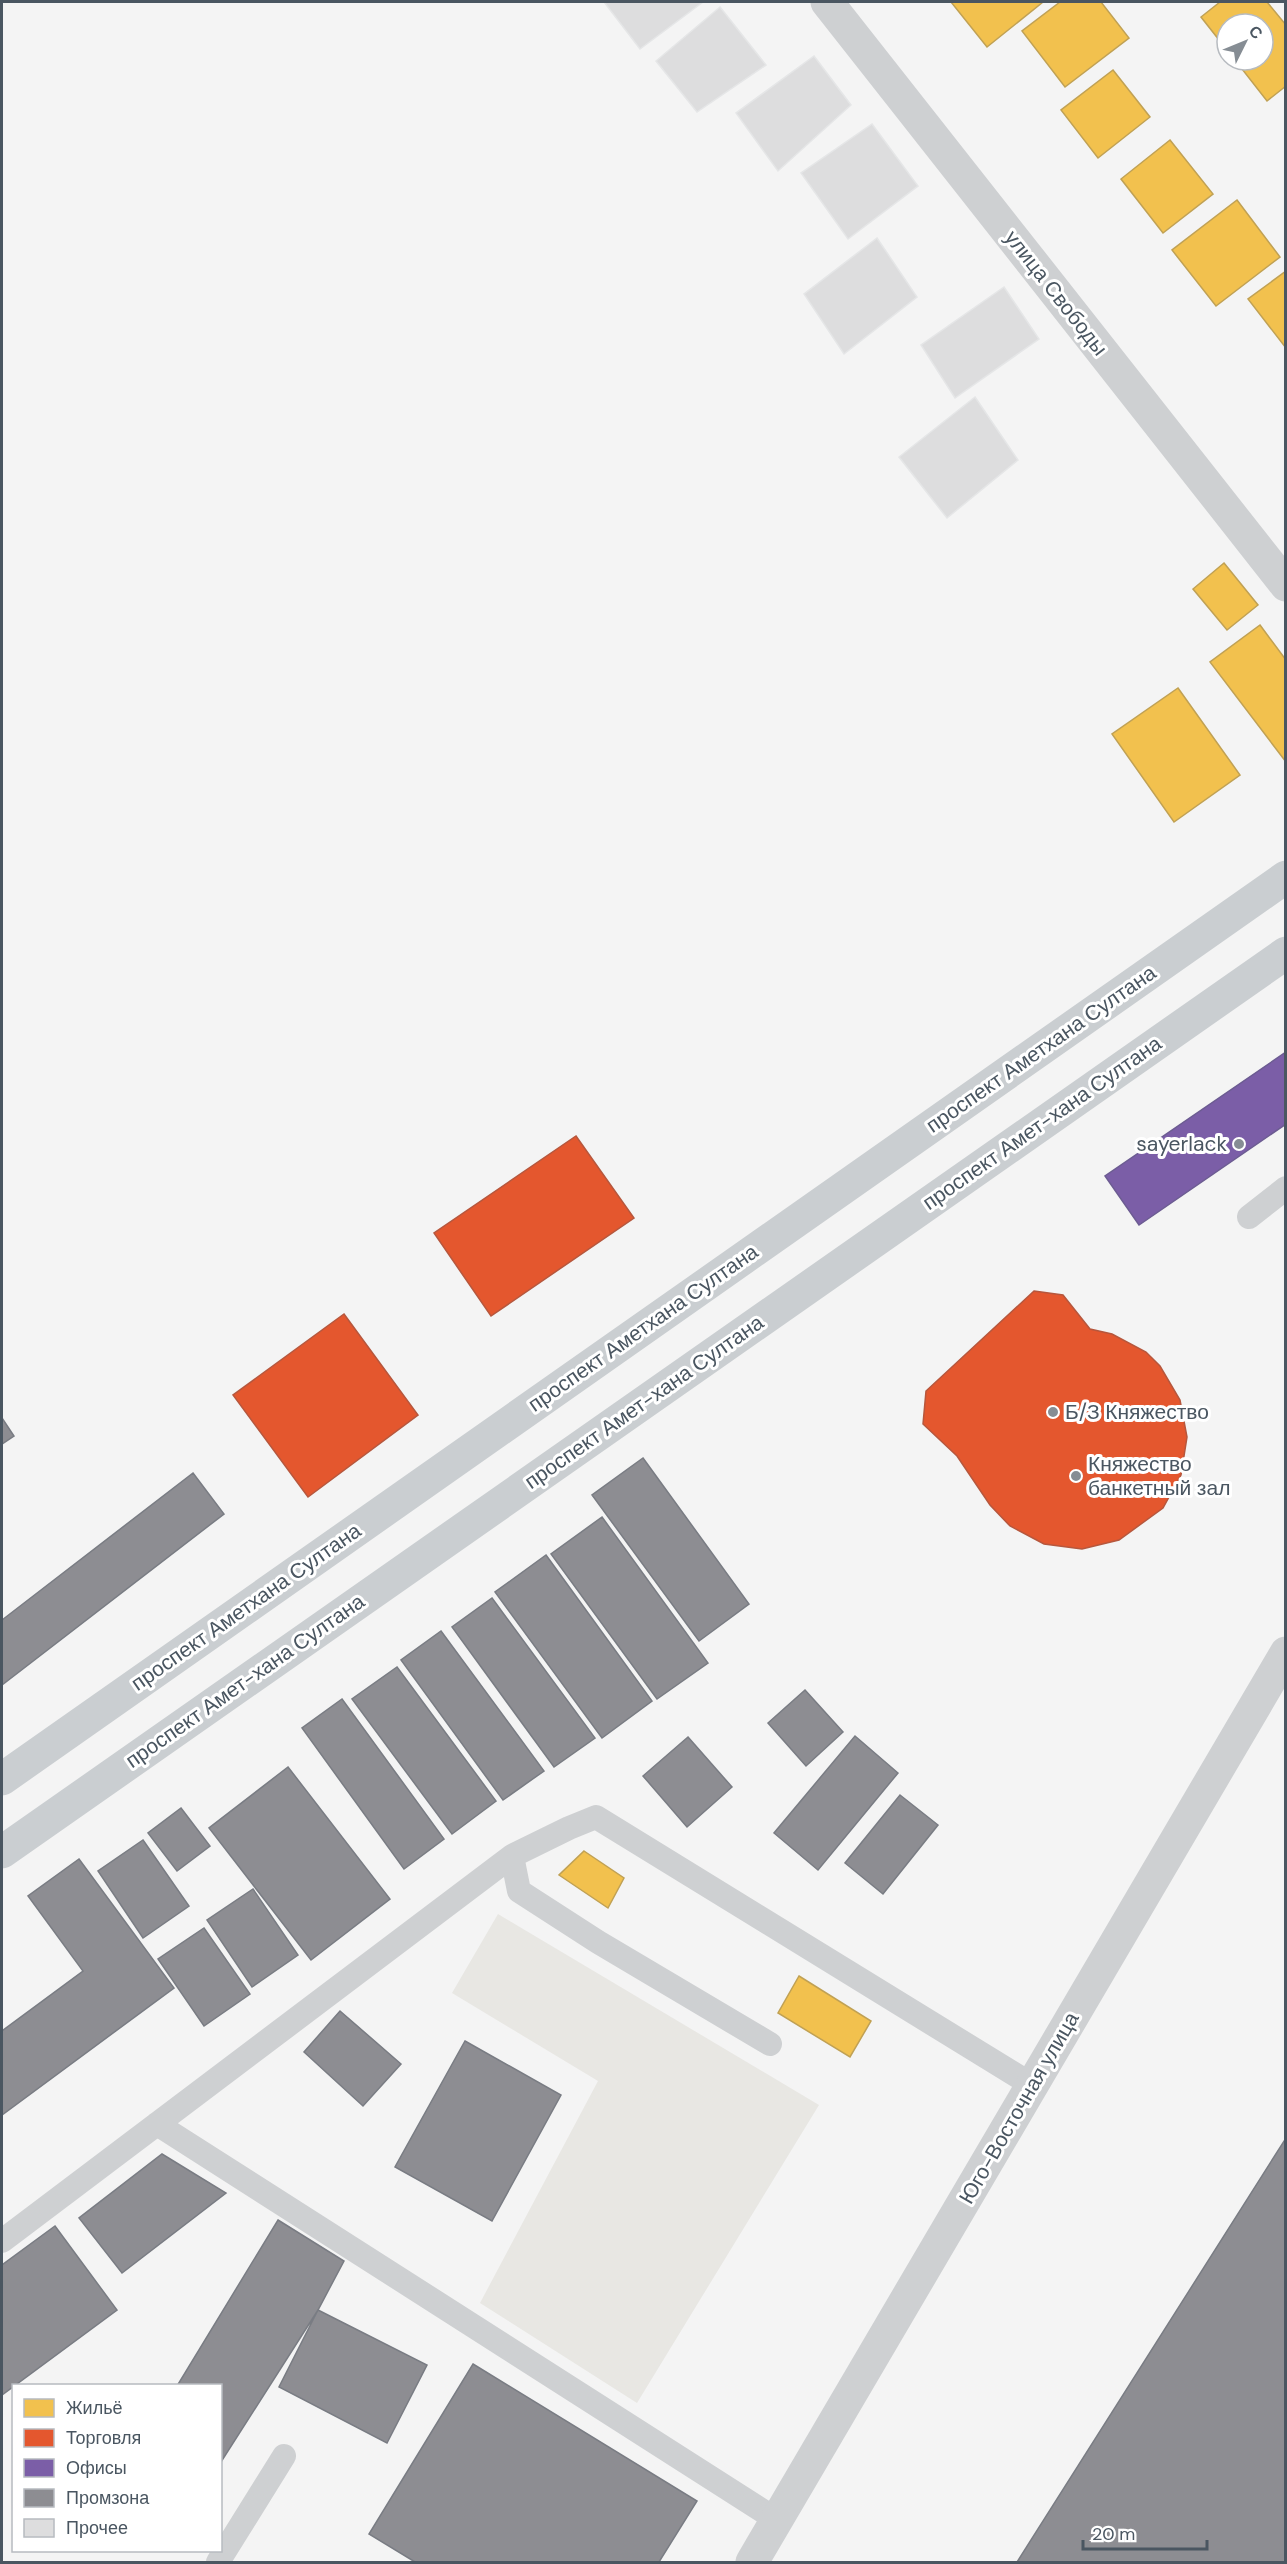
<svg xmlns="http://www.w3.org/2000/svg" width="1287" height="2564" font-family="'DM Sans',sans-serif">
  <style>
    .commercial { fill: #e8e7e3 }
    .homes { fill: #f2c14e; stroke: #c0a154; stroke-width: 1.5 }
    .shops { fill: #e4572e; stroke: #b6573d; stroke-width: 1.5 }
    .offices { fill: #7b5ea7; stroke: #6c5c92; stroke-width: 1.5 }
    .industry { fill: #8d8d92; stroke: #797c83; stroke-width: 1.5 }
    .building { fill: #ddddde; stroke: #e5e6e7; stroke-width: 1.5 }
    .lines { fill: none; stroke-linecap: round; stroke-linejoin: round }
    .service { stroke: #ced0d2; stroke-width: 24 }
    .minor { stroke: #ced0d2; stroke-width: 33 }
    .primary { stroke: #caced1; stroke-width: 33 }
    .poi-dot { fill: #868d94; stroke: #fff; stroke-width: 2 }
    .labels { text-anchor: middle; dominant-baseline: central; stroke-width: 6; stroke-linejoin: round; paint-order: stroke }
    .street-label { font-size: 21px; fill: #4a5661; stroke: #fff }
    .poi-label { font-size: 21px; fill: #4a5661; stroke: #fff; text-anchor: start }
  </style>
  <rect width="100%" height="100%" fill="#f4f4f4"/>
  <path class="commercial" d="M498,1914L819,2105L637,2403L480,2303L598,2081L452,1993Z"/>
  <path class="homes" d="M951,2H1043L987,47Z
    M1060,2H1101L1129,38L1065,87L1022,31Z
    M1220,2H1267L1286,25V86L1267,101L1235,60H1263V24H1227V50L1201,17Z
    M1113,70L1150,117L1098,158L1061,110Z
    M1170,140L1213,194L1163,233L1121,179Z
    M1237,200L1280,257L1216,306L1172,250Z
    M1286,271V348L1248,299Z
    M1224,563L1258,605L1227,630L1193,589Z
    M1260,625L1286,660V762L1210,662Z
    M1178,688L1240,775L1174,822L1112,734Z
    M584,1851L624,1878L608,1908L559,1875Z
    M799,1976L871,2021L850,2057L778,2013Z"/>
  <path class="shops" d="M576,1136L634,1218L491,1316L434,1233Z
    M1034,1291L1063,1295L1090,1329L1112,1334L1146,1352L1160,1366L1180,1400L1187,1437L1181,1475L1163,1508L1119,1540L1082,1549L1044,1544L1010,1526L990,1505L957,1456L923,1424L926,1391Z
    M344,1314L418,1415L308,1497L233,1395Z"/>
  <path class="offices" d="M1286,1052V1124L1139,1225L1105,1176Z"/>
  <path class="industry" d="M2,1418L14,1436L2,1444Z
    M643,1458L749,1604L699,1641L592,1495Z
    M193,1473L224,1514L2,1685V1620Z
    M602,1517L708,1663L657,1699L551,1554Z
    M546,1555L652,1701L602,1738L495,1592Z
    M492,1598L595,1738L554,1767L452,1627Z
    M441,1631L544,1771L503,1800L401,1660Z
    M397,1667L496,1801L452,1834L352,1699Z
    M805,1690L843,1732L806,1766L768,1723Z
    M342,1699L444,1839L404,1869L302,1728Z
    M855,1736L898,1773L818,1870L774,1833Z
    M688,1737L732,1787L687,1827L643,1776Z
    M288,1767L390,1899L311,1960L209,1828Z
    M900,1795L938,1825L883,1894L845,1863Z
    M181,1808L210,1846L177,1871L148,1833Z
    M143,1840L189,1906L143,1938L98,1871Z
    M79,1859L174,1988L2,2115V2031L83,1971L28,1896Z
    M253,1889L298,1955L252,1987L207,1920Z
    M204,1928L250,1994L204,2026L158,1959Z
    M340,2011L401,2064L363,2106L304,2052Z
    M465,2041L561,2095L492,2221L395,2167Z
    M1286,2138V2562H1017Z
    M162,2154L226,2193L122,2273L79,2218Z
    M278,2220L344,2261L318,2310L221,2462L220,2386H177Z
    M55,2226L117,2310L2,2395V2265Z
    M318,2310L427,2365L387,2443L279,2387Z
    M473,2364L697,2501L659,2562H415L369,2534Z"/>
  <path class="building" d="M604,2H703L640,49Z
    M720,7L766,65L697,112L656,61Z
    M814,56L851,105L778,171L736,113Z
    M872,124L918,186L848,239L801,173Z
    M877,238L917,297L844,354L804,294Z
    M1004,287L1039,339L955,398L921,345Z
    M975,397L1018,460L947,518L899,457Z"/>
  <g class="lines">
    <path class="service" d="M1249,1217L1286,1188
      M770,2044L598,1942L519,1891L512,1856L569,1828L596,1817L1032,2085
      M157,2124L777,2520
      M2,2241L512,1856
      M218,2562L284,2456"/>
    <path class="minor" d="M827,2L1286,585
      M752,2562L1286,1653"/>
    <path class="primary" d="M2,1779L1286,877
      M2,1852L1286,953"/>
  </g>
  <g class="poi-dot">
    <circle cx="1239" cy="1144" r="6"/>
    <circle cx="1053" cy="1412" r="6"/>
    <circle cx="1076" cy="1476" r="6"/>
  </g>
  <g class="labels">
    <g class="street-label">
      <text transform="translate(1056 293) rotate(52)">улица Свободы</text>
      <text transform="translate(1041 1049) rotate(-35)">проспект Аметхана Султана</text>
      <text transform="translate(1042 1123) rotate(-35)">проспект Амет-хана Султана</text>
      <text transform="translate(643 1328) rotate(-35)">проспект Аметхана Султана</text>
      <text transform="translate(644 1402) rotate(-35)">проспект Амет-хана Султана</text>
      <text transform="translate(246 1607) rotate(-35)">проспект Аметхана Султана</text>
      <text transform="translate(245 1681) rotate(-35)">проспект Амет-хана Султана</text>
      <text transform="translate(1019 2108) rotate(-60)">Юго-Восточная улица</text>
    </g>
    <g class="poi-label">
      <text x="1227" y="1144" text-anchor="end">sayerlack</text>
      <text x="1065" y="1412">Б/З Княжество</text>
      <text x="1088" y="1464">Княжество<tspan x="1088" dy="24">банкетный зал</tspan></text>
    </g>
  </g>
  <rect width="1287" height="2564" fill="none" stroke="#4a5661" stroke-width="6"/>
  <rect x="12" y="2384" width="210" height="168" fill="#ffffff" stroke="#b7bbc0" stroke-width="1.5"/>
  <rect x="24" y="2399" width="30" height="18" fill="#f2c14e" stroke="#b7bbc0" stroke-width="1.5"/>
  <text x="66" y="2414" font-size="18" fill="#4a5661">Жильё</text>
  <rect x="24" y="2429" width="30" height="18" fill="#e4572e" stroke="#b7bbc0" stroke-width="1.5"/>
  <text x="66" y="2444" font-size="18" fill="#4a5661">Торговля</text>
  <rect x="24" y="2459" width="30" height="18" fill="#7b5ea7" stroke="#b7bbc0" stroke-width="1.5"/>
  <text x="66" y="2474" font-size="18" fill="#4a5661">Офисы</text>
  <rect x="24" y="2489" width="30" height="18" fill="#8d8d92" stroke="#b7bbc0" stroke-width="1.5"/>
  <text x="66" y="2504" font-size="18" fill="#4a5661">Промзона</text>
  <rect x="24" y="2519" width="30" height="18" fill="#ddddde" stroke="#b7bbc0" stroke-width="1.5"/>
  <text x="66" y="2534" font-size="18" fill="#4a5661">Прочее</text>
  <g transform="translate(1245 42) rotate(47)"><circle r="28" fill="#ffffff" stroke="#b7bbc0" stroke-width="1.5"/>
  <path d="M0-4.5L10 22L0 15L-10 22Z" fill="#868d94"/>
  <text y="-9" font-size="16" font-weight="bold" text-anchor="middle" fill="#4a5661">С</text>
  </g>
  <path d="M1083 2540v9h124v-9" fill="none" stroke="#4a5661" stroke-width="3"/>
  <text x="1092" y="2540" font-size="18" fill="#4a5661" stroke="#ffffff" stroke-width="4.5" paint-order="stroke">20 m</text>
</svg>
